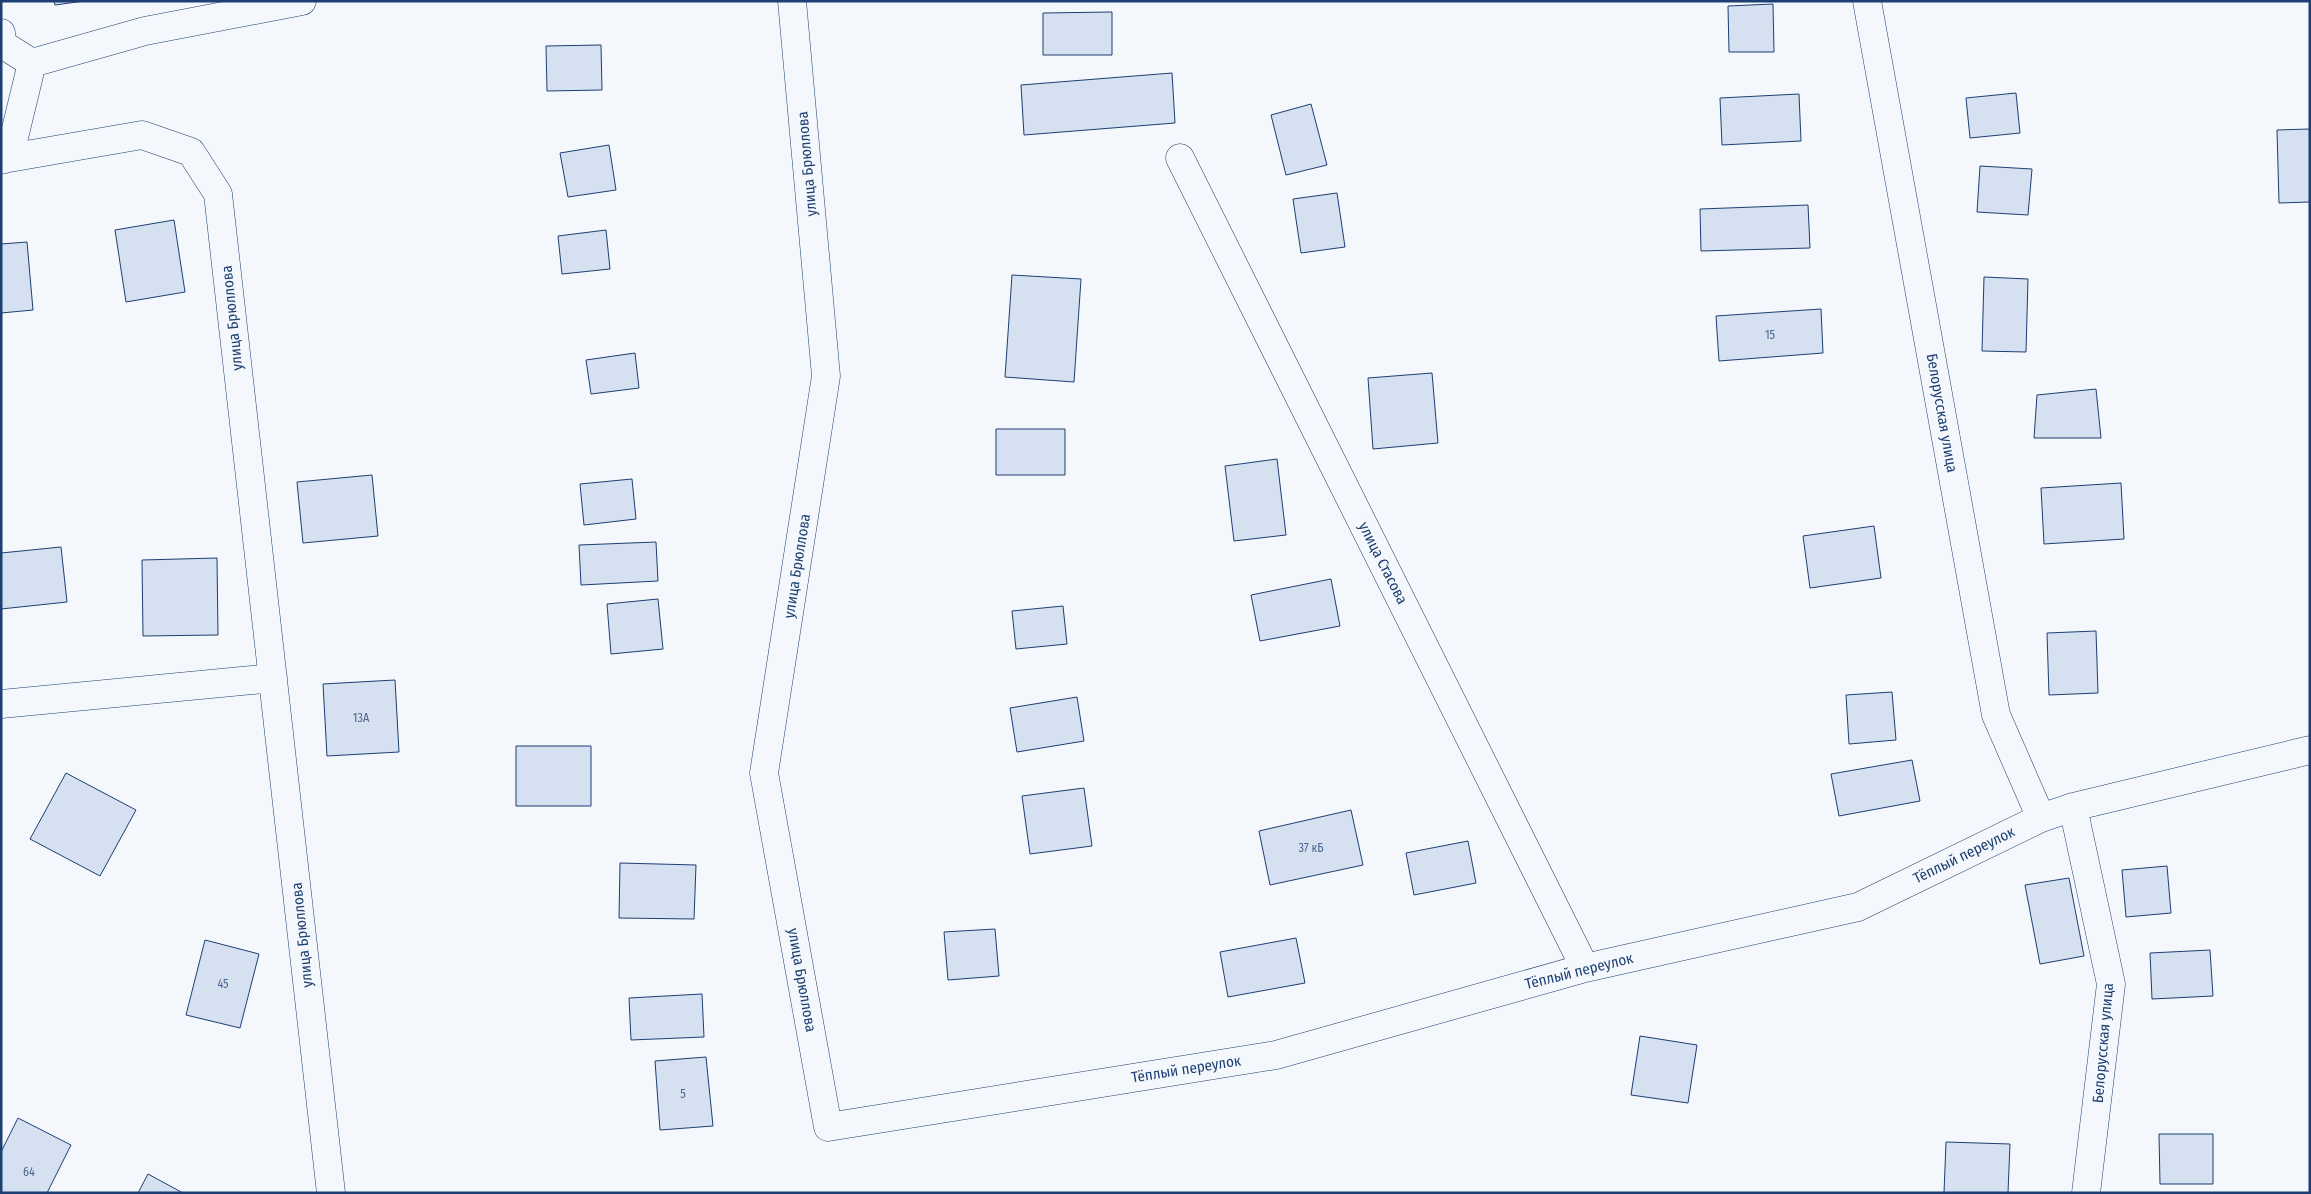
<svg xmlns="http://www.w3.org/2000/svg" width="2311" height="1194" font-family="'Fira Sans Condensed',sans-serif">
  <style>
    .building { fill: #d5e0f0; stroke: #1d3f73 }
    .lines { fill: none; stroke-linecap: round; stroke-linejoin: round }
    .minor-casing { stroke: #1d3f73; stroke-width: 29 }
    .minor { stroke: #f4f7fb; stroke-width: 28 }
    .labels { text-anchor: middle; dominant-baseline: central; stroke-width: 4; stroke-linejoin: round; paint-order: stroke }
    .number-label { font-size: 12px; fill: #4b6792 }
    .street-label { font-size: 15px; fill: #1d3f73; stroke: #f4f7fb }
  </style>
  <rect width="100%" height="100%" fill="#f4f7fb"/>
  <path class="building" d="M54,1H84L55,5Z
    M1773,4L1774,52H1729L1728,6Z
    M1112,12V55H1043V13Z
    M601,45L602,90L547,91L546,46Z
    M1172,73L1175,123L1024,135L1021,85Z
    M2016,93L2020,133L1970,138L1966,98Z
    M1799,94L1801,141L1722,145L1720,98Z
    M1311,104L1327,165L1286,175L1271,115Z
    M2310,129V202L2279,203L2277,130Z
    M609,145L616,190L568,197L560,153Z
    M1980,166L2032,169L2028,215L1977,212Z
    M1337,193L1345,247L1301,253L1293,199Z
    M1808,205L1810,248L1701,251L1700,209Z
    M174,220L185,292L126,302L115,230Z
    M606,230L610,269L562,274L558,236Z
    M27,242L33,310L1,313V244Z
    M1012,275L1081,279L1074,382L1005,377Z
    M1984,277L2028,279L2026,352L1982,351Z
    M1821,309L1823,353L1719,361L1716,316Z
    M635,353L639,388L591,394L586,360Z
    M1432,373L1438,443L1373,449L1368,378Z
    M2096,389L2101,438H2034L2037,395Z
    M996,429H1065V475H996Z
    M1277,459L1286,535L1234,541L1225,466Z
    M372,475L378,536L303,543L297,482Z
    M632,479L636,519L584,525L580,484Z
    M2121,483L2124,539L2044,544L2041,488Z
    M1874,526L1881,578L1810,588L1803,536Z
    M656,542L658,581L581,585L579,545Z
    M61,547L67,602L1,609V553Z
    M217,558L218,635L143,636L142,560Z
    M1331,579L1340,626L1260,641L1251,595Z
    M658,599L663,649L611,654L607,604Z
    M1063,606L1067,644L1016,649L1012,611Z
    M2096,631L2098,693L2049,695L2047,633Z
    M395,680L399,752L327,756L323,684Z
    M1892,692L1896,740L1849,744L1846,695Z
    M1077,697L1084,741L1017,752L1010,708Z
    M516,746H591V806H516Z
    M1912,760L1920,801L1839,816L1831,774Z
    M66,773L136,810L100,876L30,839Z
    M1084,788L1092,846L1030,854L1022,796Z
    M1351,810L1363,865L1270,885L1259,831Z
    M1468,841L1476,883L1414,895L1406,853Z
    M620,863L696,865L694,919L619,918Z
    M2167,866L2171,913L2126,917L2122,870Z
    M2069,878L2084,956L2040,964L2025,885Z
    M995,929L999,976L948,980L944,932Z
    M1296,938L1305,983L1228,997L1220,952Z
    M205,940L259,954L240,1028L186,1015Z
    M2210,950L2213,996L2152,999L2150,953Z
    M702,994L704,1037L631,1040L629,998Z
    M1640,1036L1697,1045L1688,1103L1631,1095Z
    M706,1057L713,1126L660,1130L655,1061Z
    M18,1118L71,1145L47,1193H1V1152Z
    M2159,1134H2213V1184H2160Z
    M1946,1142L2010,1144L2008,1193H1944Z
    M148,1174L183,1193H138Z"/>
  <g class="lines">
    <defs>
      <path id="minor" d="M792,1L826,376L764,773L828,1127L1276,1055L1585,968L1858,907L2041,818L2073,807L2310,750
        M1867,1L1996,715L2041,818
        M1,33L2,44L32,63
        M9,158L142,135L191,152L218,194L331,1193
        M1180,158L1585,968
        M1,160L9,158L32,63L145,31L302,1
        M1,704L273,678
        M2073,807L2111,984L2086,1193"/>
    </defs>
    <use href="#minor" class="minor-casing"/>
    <use href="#minor" class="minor"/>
  </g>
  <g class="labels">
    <g class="number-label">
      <text x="1770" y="335">15</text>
      <text x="361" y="718">13А</text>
      <text x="1311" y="848">37 кБ</text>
      <text x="223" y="984">45</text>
      <text x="683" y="1094">5</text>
      <text x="29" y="1172">64</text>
    </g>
    <g class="street-label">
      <text transform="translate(807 164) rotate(-95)">улица Брюллова</text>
      <text transform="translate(232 318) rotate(-96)">улица Брюллова</text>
      <text transform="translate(1942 413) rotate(80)">Белорусская улица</text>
      <text transform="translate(1383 563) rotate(63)">улица Стасова</text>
      <text transform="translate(797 566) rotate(-81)">улица Брюллова</text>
      <text transform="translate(1964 855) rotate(-26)">Тёплый переулок</text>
      <text transform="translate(302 935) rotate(-96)">улица Брюллова</text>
      <text transform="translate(1579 971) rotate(-14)">Тёплый переулок</text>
      <text transform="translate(802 980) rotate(80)">улица Брюллова</text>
      <text transform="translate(2103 1043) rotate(-85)">Белорусская улица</text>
      <text transform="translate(1186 1069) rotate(-9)">Тёплый переулок</text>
    </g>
  </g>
  <rect width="2311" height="1194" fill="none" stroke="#1d3f73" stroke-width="5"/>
</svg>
